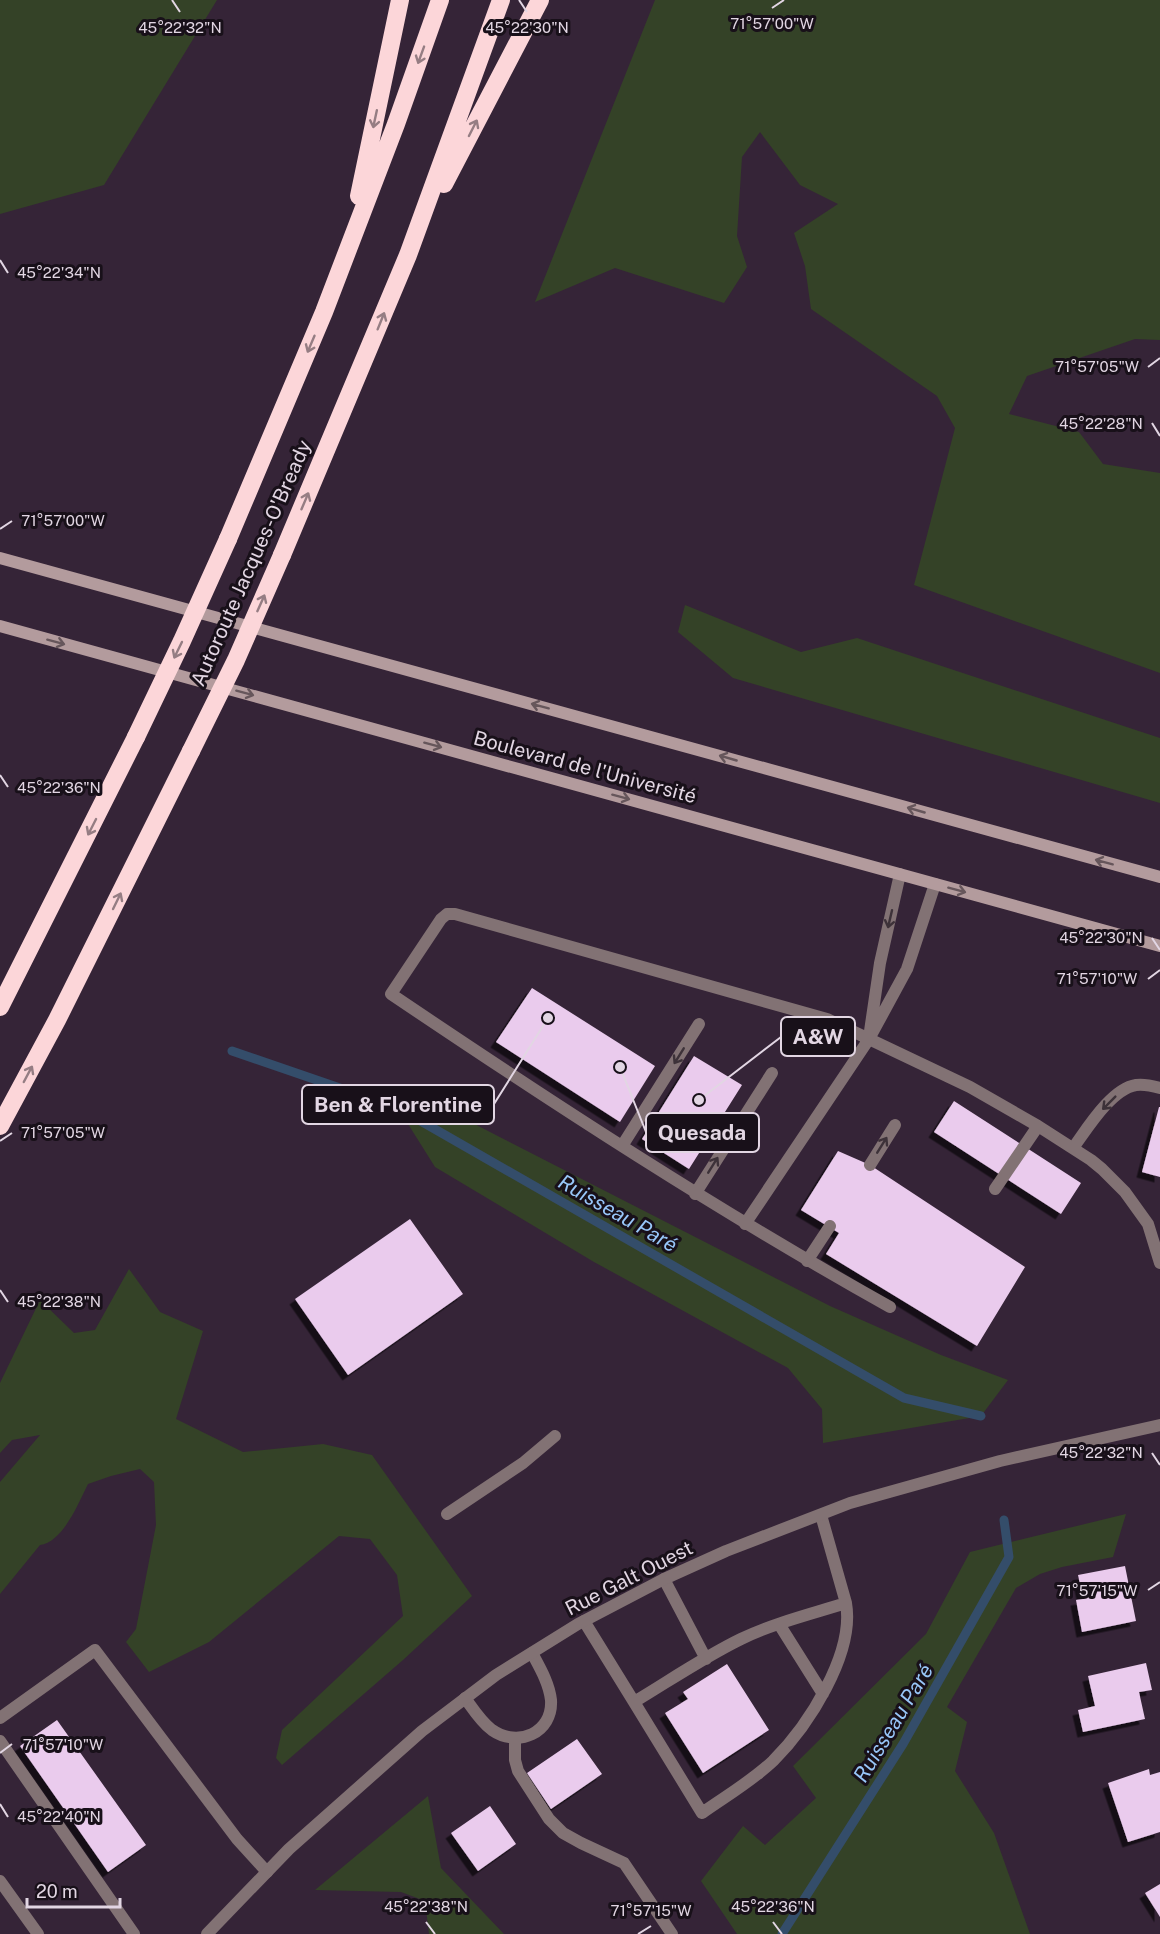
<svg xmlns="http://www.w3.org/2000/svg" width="1160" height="1934" font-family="'Public Sans',sans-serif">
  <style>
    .green { fill: #344227 }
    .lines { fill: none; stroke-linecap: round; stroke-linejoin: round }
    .stream { stroke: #344d6a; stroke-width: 9 }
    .building { fill: #eacbed; filter: url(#shadow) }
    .service { stroke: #827274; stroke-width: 12 }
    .tertiary { stroke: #827274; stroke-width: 12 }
    .secondary { stroke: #b39b9d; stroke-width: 12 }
    .motorway { stroke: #fcd6d9; stroke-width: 18 }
    .motorway-bridge { stroke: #fcd6d9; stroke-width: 18 }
    .oneway { stroke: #957d83 }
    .oneway2 { stroke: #66565b }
    .oneway3 { stroke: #3d3239 }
    .ticks { fill: none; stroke: #e2d6e3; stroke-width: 2 }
    .labels { text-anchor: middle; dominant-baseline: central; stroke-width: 6; stroke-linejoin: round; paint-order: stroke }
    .street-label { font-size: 20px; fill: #e2d6e3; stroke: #181019 }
    .water-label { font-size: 21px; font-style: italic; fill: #98c6f8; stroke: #181019 }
    .ticks-label { font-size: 15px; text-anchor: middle; fill: #e2d6e3; stroke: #181019; stroke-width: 6; stroke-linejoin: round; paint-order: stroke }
    .leader { fill: none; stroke: #e2d6e3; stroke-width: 2 }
    .callout-dot { fill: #e2d6e3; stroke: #181019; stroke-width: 2 }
    .callout { fill: #181019; stroke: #e2d6e3; stroke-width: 2 }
    .callout-label { font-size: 21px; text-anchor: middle; font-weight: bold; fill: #e2d6e3 }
  </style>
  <defs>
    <filter id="shadow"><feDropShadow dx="-5.5" dy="5.5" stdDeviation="0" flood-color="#0009"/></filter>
  </defs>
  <rect width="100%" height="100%" fill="#352437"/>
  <path class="green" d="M0,0H217L104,185L0,214Z
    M655,0H1160V340L1135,339L1027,376L1009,414L1079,432L1103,464L1160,473V673L914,585L955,428L937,396L811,309L805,266L794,233L838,204L800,185L760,132L742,157L737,236L747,267L724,303L615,268L535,302Z
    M685,605L801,652L857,638L1160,738V803L733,678L678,632Z
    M410,1091L830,1306L941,1355L1008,1380L981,1416L823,1443L822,1409L788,1368L594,1262L435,1167L398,1108Z
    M129,1269L160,1312L203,1331L176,1419L243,1452L323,1444L372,1455L472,1596L403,1660L282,1765L276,1758L282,1730L403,1616L397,1575L370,1539L339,1536L209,1642L149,1672L126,1642L136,1629L156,1525L154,1482L140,1469L111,1476L88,1484C78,1504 63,1542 40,1545L0,1594V1482L40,1435L12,1440L0,1453V1383L40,1300L74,1333L95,1330Z
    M1126,1514L1113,1557L1062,1567L1040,1574L1016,1588L947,1707L967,1722L955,1771L994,1833L1030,1934H737L701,1881L743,1826L765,1845L816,1798L793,1766L926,1634L970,1552Z
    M428,1796L441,1868L504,1934H429L425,1901L401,1892L315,1890Z"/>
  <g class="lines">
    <path class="stream" d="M232,1051L398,1108L904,1398L981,1416
      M782,1934L903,1744L1009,1557L1004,1520"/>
  </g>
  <path class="building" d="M532,988L655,1066L620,1122L496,1042Z
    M694,1056L742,1085L689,1169L642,1139Z
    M954,1101L1081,1183L1061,1214L934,1132Z
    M1159,1107H1160V1177L1142,1172Z
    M838,1151L870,1165L1025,1267L977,1346L826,1254L839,1233L801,1210Z
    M410,1219L463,1294L348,1375L295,1299Z
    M1125,1566L1136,1621L1082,1632L1076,1600L1083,1599L1078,1575Z
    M1146,1663L1152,1690L1139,1692L1145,1719L1083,1732L1078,1710L1095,1706L1088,1676Z
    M727,1664L769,1730L703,1773L665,1713L688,1699L683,1692Z
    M57,1720L146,1845L108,1872L20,1746Z
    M577,1739L602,1774L551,1809L527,1773Z
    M1149,1769L1150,1775L1160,1772V1832L1128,1842L1108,1783Z
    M490,1806L516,1844L478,1871L451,1833Z
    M1160,1884V1917L1145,1893Z"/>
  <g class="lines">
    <path class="service" d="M870,1031L880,963L900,874
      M622,1146L699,1024
      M1073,1148C1087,1129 1111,1089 1136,1085C1144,1084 1153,1086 1160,1088
      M870,1165L895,1125
      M995,1189L1038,1126
      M695,1194L772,1073
      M745,1224L869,1039L907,969L935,884
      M807,1261L830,1226
      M890,1307C718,1211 554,1104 391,994L441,919L447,914H455L827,1019L970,1087L1038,1126L1091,1160L1102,1169L1125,1192L1148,1224L1160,1263
      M447,1514L523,1463L555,1436
      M664,1579L706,1659
      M584,1621L634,1702C669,1681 704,1657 741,1639C774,1623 811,1614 846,1603L821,1515
      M779,1624L823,1694
      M465,1698C473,1709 481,1722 492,1730C518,1748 553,1733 551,1700C549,1683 540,1668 532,1653
      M634,1702L702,1813C726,1796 752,1781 773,1761C808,1726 855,1654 846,1603
      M0,1718L95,1650L237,1839L267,1872
      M515,1738V1760L518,1771L549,1819L563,1833L581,1843L624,1863L672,1934
      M0,1741L134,1934
      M0,1881L38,1934"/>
    <path class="tertiary" d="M207,1934L289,1849L422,1731L496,1675L578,1624L664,1579L726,1551L850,1503L1000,1461L1160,1425"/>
    <path class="secondary" d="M0,558L1160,877
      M0,626L1160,946"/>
    <path class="motorway" d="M444,184L540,0
      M359,196L400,0
      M228,539L324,312L396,124L440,0
      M282,555L408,255L501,0
      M0,1007L136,737
      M0,1126L57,1020L191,751"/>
    <path class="motorway-bridge" d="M136,737L182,641L228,539
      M191,751L236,660L282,555"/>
  </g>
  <defs><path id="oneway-shaft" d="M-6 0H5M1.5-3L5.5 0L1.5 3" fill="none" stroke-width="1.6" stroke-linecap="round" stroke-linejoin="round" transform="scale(1.5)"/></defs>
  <g class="oneway">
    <use href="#oneway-shaft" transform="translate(421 55) rotate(110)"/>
    <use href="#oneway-shaft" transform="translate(375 119) rotate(102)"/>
    <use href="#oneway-shaft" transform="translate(473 128) rotate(-63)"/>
    <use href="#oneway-shaft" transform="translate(381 321) rotate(-68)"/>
    <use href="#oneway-shaft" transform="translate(311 344) rotate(113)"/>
    <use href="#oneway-shaft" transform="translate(305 501) rotate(-67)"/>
    <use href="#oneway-shaft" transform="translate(261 603) rotate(-66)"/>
    <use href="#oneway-shaft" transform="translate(178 650) rotate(116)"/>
    <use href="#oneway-shaft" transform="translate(92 827) rotate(117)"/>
    <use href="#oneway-shaft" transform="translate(117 901) rotate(-64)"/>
    <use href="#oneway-shaft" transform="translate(28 1074) rotate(-62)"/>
  </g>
  <g class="oneway2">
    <use href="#oneway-shaft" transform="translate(56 642) rotate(15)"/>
    <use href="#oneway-shaft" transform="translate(245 693) rotate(15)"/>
    <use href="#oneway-shaft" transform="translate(540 706) rotate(-165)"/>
    <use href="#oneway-shaft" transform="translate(433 745) rotate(15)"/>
    <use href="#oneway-shaft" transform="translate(728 758) rotate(-164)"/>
    <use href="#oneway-shaft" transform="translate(621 797) rotate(15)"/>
    <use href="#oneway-shaft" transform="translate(916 810) rotate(-164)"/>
    <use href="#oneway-shaft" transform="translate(1104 862) rotate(-165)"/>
    <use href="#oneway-shaft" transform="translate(957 890) rotate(15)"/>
  </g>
  <g class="oneway3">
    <use href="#oneway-shaft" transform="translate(890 919) rotate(103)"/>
    <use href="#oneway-shaft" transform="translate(679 1056) rotate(122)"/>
    <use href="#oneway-shaft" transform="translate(1109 1103) rotate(135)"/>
    <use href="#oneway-shaft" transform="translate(882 1145) rotate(-58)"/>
    <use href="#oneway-shaft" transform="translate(713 1165) rotate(-58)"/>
  </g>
  <path class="ticks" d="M172,0L180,12M519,0L527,12M772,8L784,0M0,260L8,273M1148,367L1160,358M1152,423L1160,436M0,529L12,521M0,775L8,787M1152,938L1160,950M1148,979L1160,970M0,1141L12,1133M0,1290L8,1302M1152,1453L1160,1465M1148,1590L1160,1582M0,1753L12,1744M0,1804L8,1817M426,1922L435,1934M773,1922L782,1934M638,1934L651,1926"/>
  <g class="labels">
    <g class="street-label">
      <text transform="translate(251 563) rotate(-66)">Autoroute Jacques-O'Bready</text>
      <text transform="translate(585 767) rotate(15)">Boulevard de l'Université</text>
      <text transform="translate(629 1578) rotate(-27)">Rue Galt Ouest</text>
    </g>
    <g class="water-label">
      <text transform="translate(618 1213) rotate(30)">Ruisseau Paré</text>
      <text transform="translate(893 1723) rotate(-59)">Ruisseau Paré</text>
    </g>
  </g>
  <g class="ticks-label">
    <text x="772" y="29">71°57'00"W</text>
    <text x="180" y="33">45°22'32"N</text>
    <text x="527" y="33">45°22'30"N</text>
    <text x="59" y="278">45°22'34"N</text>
    <text x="1097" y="372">71°57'05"W</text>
    <text x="1101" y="429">45°22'28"N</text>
    <text x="63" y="526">71°57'00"W</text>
    <text x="59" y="793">45°22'36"N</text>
    <text x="1101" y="943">45°22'30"N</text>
    <text x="1097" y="984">71°57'10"W</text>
    <text x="63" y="1138">71°57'05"W</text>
    <text x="59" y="1307">45°22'38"N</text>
    <text x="1101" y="1458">45°22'32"N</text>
    <text x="1097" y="1596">71°57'15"W</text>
    <text x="63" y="1750">71°57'10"W</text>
    <text x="59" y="1822">45°22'40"N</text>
    <text x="426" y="1912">45°22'38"N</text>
    <text x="773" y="1912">45°22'36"N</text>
    <text x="651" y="1916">71°57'15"W</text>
  </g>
  <path class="leader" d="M699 1100L781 1037M548 1018L494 1104M620 1067L646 1132"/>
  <g class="callout-dot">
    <circle cx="699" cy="1100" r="6"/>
    <circle cx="548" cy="1018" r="6"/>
    <circle cx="620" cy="1067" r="6"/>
  </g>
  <g class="callout">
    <rect x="781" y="1017" width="74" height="39" rx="6"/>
    <rect x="302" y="1085" width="192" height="39" rx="6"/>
    <rect x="646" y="1113" width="113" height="39" rx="6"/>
  </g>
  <g class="callout-label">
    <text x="818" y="1044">A&amp;W</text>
    <text x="398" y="1112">Ben &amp; Florentine</text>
    <text x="702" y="1140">Quesada</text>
  </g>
  <path d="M27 1898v9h93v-9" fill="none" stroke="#e2d6e3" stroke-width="3"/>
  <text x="36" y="1898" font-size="18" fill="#e2d6e3" stroke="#181019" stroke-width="4.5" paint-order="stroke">20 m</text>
</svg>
